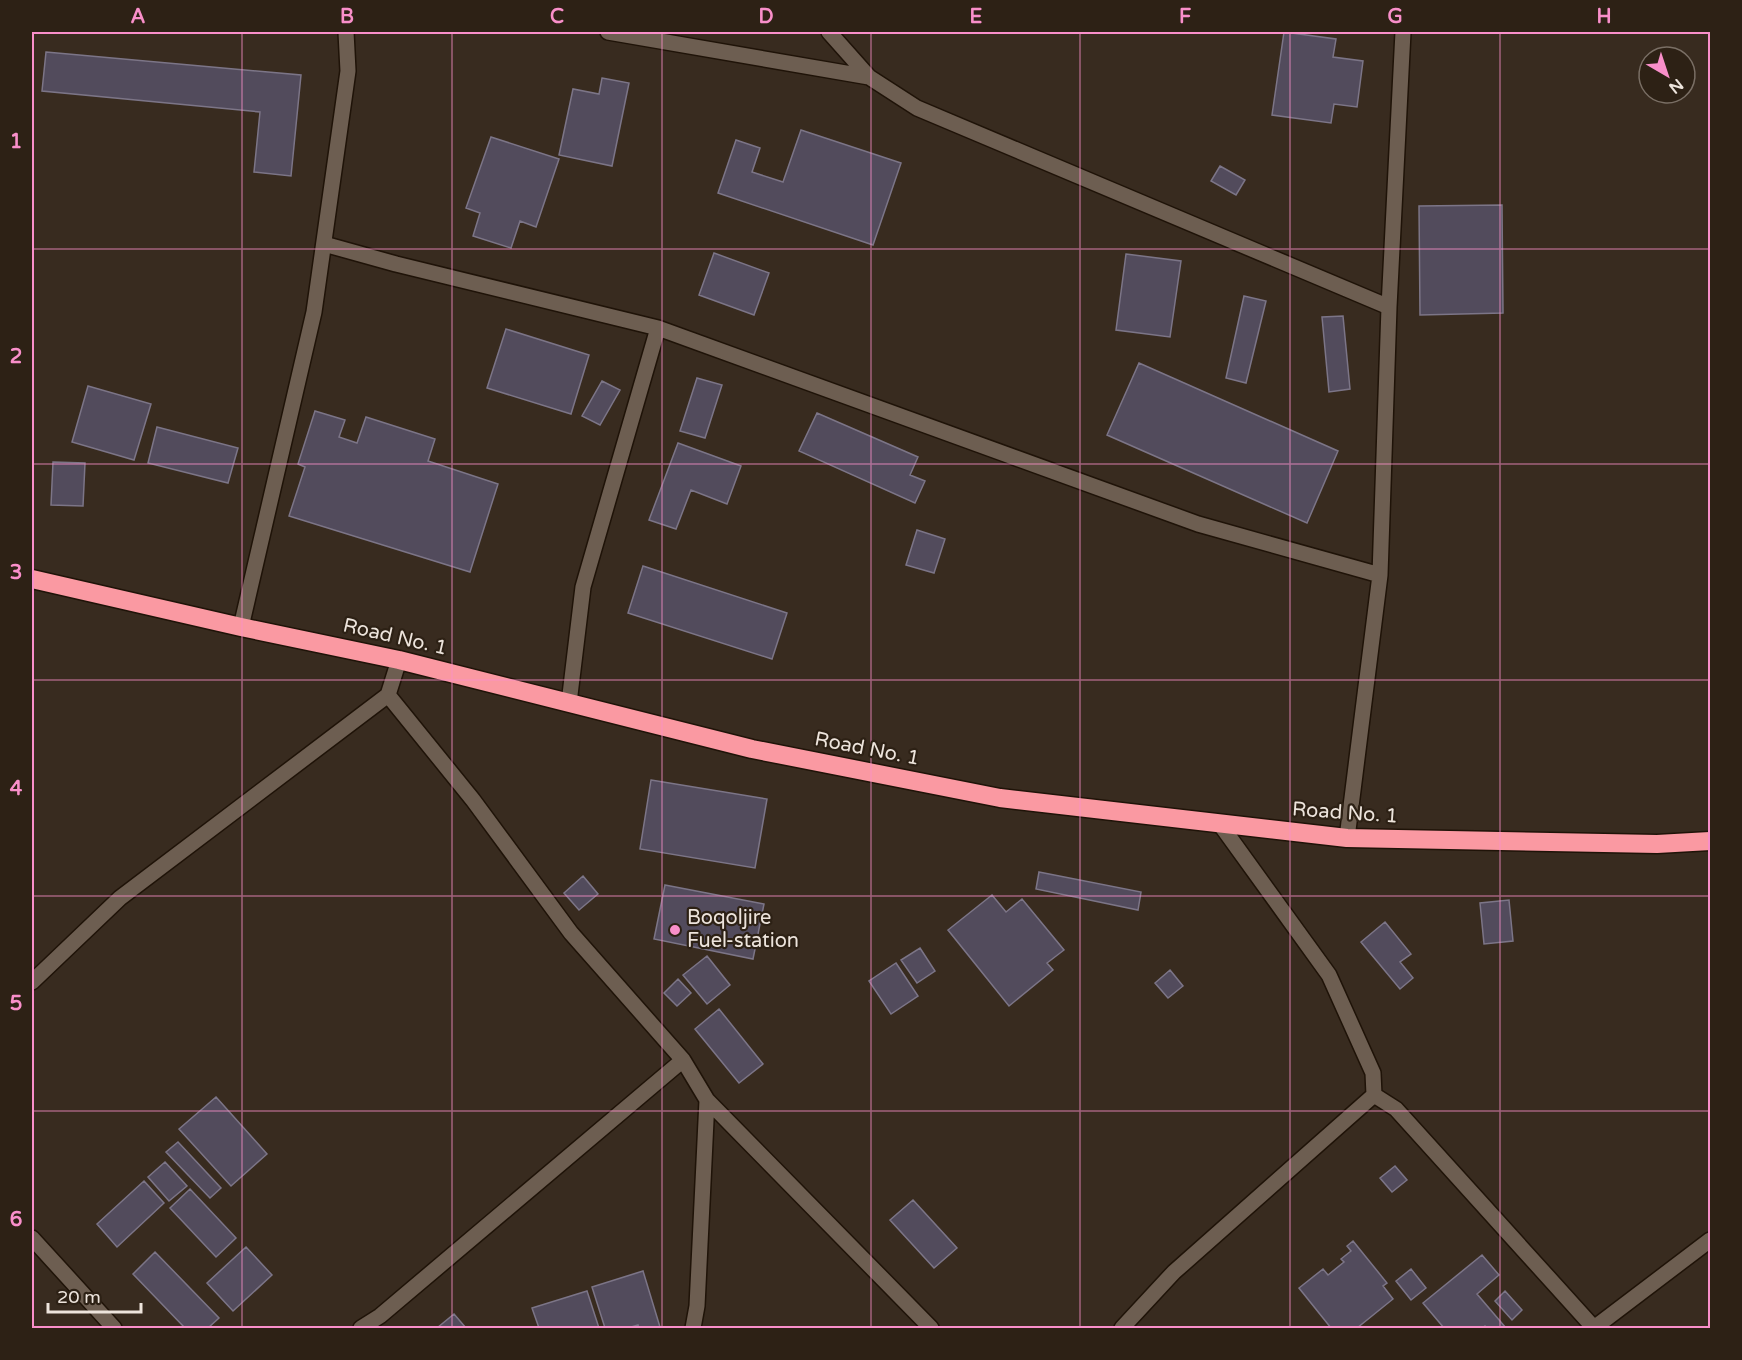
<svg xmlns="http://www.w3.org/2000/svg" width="1742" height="1360" font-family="'Varela Round',sans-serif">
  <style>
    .building { fill: #524b5c; stroke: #7c7587; stroke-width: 1.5 }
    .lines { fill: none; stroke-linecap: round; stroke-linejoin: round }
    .minor-casing { stroke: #1f1308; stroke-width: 18 }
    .highway-casing { stroke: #1f1308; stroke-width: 21 }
    .minor { stroke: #6d5e51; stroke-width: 15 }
    .highway { stroke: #fa99a2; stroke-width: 18 }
    .grid { fill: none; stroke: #f98fca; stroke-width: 1.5; stroke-opacity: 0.55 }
    .poi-dot { fill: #f98fca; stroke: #2d2115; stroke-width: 2 }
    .labels { text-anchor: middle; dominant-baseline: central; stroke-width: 4.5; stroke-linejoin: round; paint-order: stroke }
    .street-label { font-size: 20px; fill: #ede4dc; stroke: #2d2115 }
    .poi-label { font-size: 20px; fill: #ede4dc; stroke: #2d2115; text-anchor: start }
    .neatline { fill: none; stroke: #f98fca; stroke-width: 2 }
    .grid-label { font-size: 20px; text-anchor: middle; font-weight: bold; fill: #f98fca }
  </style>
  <rect width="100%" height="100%" fill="#382b1f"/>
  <path class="building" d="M1284,32L1336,39L1333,57L1363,61L1357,107L1334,104L1331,123L1272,115Z
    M46,52L301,75L291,176L254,172L260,112L42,91Z
    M602,78L629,83L612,166L559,155L573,89L599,94Z
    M801,130L901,163L873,245L718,193L736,140L760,148L752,172L783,182Z
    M491,137L559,159L536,227L520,221L511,248L473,236L480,213L466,208Z
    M1220,166L1245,180L1236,195L1211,181Z
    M1502,205L1503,313L1420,315L1419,206Z
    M714,253L769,273L754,315L699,295Z
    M1126,254L1181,261L1170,337L1116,330Z
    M1244,296L1266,301L1246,383L1226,378Z
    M1343,316L1350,389L1329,392L1322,317Z
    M506,329L589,355L571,414L487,388Z
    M1139,363L1338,451L1307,523L1107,435Z
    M697,378L722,385L705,438L680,431Z
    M602,381L620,390L600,425L582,416Z
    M88,386L151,404L134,460L72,442Z
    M315,411L345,420L339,437L357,443L366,417L435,439L428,461L498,484L470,572L289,516L305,467L298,464Z
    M817,413L918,457L910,475L925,481L915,503L799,451Z
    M157,427L238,448L228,483L148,463Z
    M678,443L741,466L727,504L691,490L676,529L649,520Z
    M53,462L85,463L83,506L51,505Z
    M917,530L945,539L934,573L906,565Z
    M643,566L787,613L772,659L628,613Z
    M651,780L767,799L755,868L640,849Z
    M1039,872L1141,892L1138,910L1036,889Z
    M583,876L598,894L579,910L564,893Z
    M665,885L764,904L753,959L654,939Z
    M992,895L1006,912L1022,899L1064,950L1047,963L1053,970L1009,1006L948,930Z
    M1509,900L1513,941L1484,944L1480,903Z
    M1385,922L1411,954L1400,962L1413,978L1400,989L1361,942Z
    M920,948L935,971L917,983L901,960Z
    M707,956L730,985L707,1004L683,975Z
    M896,963L918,996L891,1014L869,981Z
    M1170,970L1183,986L1168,998L1155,983Z
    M678,979L691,993L677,1006L664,993Z
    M719,1009L763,1064L739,1083L695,1029Z
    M216,1097L267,1154L231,1186L179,1129Z
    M178,1142L221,1188L210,1198L166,1152Z
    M165,1162L187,1186L169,1201L148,1177Z
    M1395,1166L1407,1180L1392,1192L1380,1178Z
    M144,1181L164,1203L117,1247L97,1224Z
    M190,1189L236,1238L216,1257L170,1208Z
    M913,1200L957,1248L934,1268L890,1220Z
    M1353,1241L1387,1283L1383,1286L1393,1299L1357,1328H1331L1299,1288L1323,1269L1328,1275L1344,1262L1341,1259L1351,1251L1347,1246Z
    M246,1247L272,1275L233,1311L207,1283Z
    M155,1252L219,1318L208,1328H185L133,1274Z
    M1482,1255L1499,1275L1477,1294L1506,1328H1487L1485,1326L1482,1328H1444L1423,1303Z
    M1411,1269L1426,1288L1411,1300L1396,1281Z
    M643,1271L660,1327L639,1328L638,1325L628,1328H605L592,1287Z
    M587,1291L599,1328H539L532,1308Z
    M1505,1291L1522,1310L1512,1320L1495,1301Z
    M454,1314L466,1328H437Z"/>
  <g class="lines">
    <defs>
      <path id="minor" d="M608,32L869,77
        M829,32L869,77L917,108L1389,307
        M324,244L396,264L658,328L1198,524L1380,575
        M241,627L314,312L348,71L346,32
        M399,660L388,695L473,800L571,933L683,1060L707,1100L697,1306L693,1328
        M569,703L583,587L658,328
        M1220,824L1329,975L1373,1073L1374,1095
        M1347,838L1380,575L1389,307L1403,32
        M32,982L120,898L388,695
        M1374,1095L1396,1109L1594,1328
        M707,1100L931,1328
        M32,1238L114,1328
        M361,1328L380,1316L683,1060
        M1122,1328L1174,1272L1374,1095
        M1594,1328L1710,1240"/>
      <path id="highway" d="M32,579L241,627L399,660L752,749L1000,798L1347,838L1657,844L1710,841"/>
    </defs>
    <use href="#minor" class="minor-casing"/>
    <use href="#highway" class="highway-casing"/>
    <use href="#minor" class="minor"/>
    <use href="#highway" class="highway"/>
  </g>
  <path class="grid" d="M242,32V1328M452,32V1328M662,32V1328M871,32V1328M1080,32V1328M1290,32V1328M1500,32V1328M32,249H1710M32,464H1710M32,680H1710M32,896H1710M32,1111H1710"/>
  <circle class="poi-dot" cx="675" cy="930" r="6"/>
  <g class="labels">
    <g class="street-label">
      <text transform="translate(395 637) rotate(13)">Road No. 1</text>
      <text transform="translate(867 749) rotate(11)">Road No. 1</text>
      <text transform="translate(1345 813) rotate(4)">Road No. 1</text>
    </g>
    <g class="poi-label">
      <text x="687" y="918">Boqoljire<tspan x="687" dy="23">Fuel-station</tspan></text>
    </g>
  </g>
  <rect width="1742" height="1360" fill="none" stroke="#2d2115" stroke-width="66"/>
  <g transform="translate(1667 75) rotate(141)"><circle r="28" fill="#2d2115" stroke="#7a6f65" stroke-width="1.5"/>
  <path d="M0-4.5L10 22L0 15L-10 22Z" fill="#f98fca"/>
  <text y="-9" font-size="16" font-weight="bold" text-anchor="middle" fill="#ede4dc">N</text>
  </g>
  <path d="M48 1303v9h93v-9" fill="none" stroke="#ede4dc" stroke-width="3"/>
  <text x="57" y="1303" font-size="18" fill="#ede4dc" stroke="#2d2115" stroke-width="4.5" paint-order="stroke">20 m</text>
  <rect x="33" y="33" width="1676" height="1294" class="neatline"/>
  <g class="grid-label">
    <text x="138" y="23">A</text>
    <text x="347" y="23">B</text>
    <text x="557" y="23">C</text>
    <text x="766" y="23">D</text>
    <text x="976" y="23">E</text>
    <text x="1185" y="23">F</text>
    <text x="1395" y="23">G</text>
    <text x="1604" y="23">H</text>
    <text x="16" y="148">1</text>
    <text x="16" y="363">2</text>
    <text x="16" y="579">3</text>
    <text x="16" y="795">4</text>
    <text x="16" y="1010">5</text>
    <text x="16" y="1226">6</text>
  </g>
</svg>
